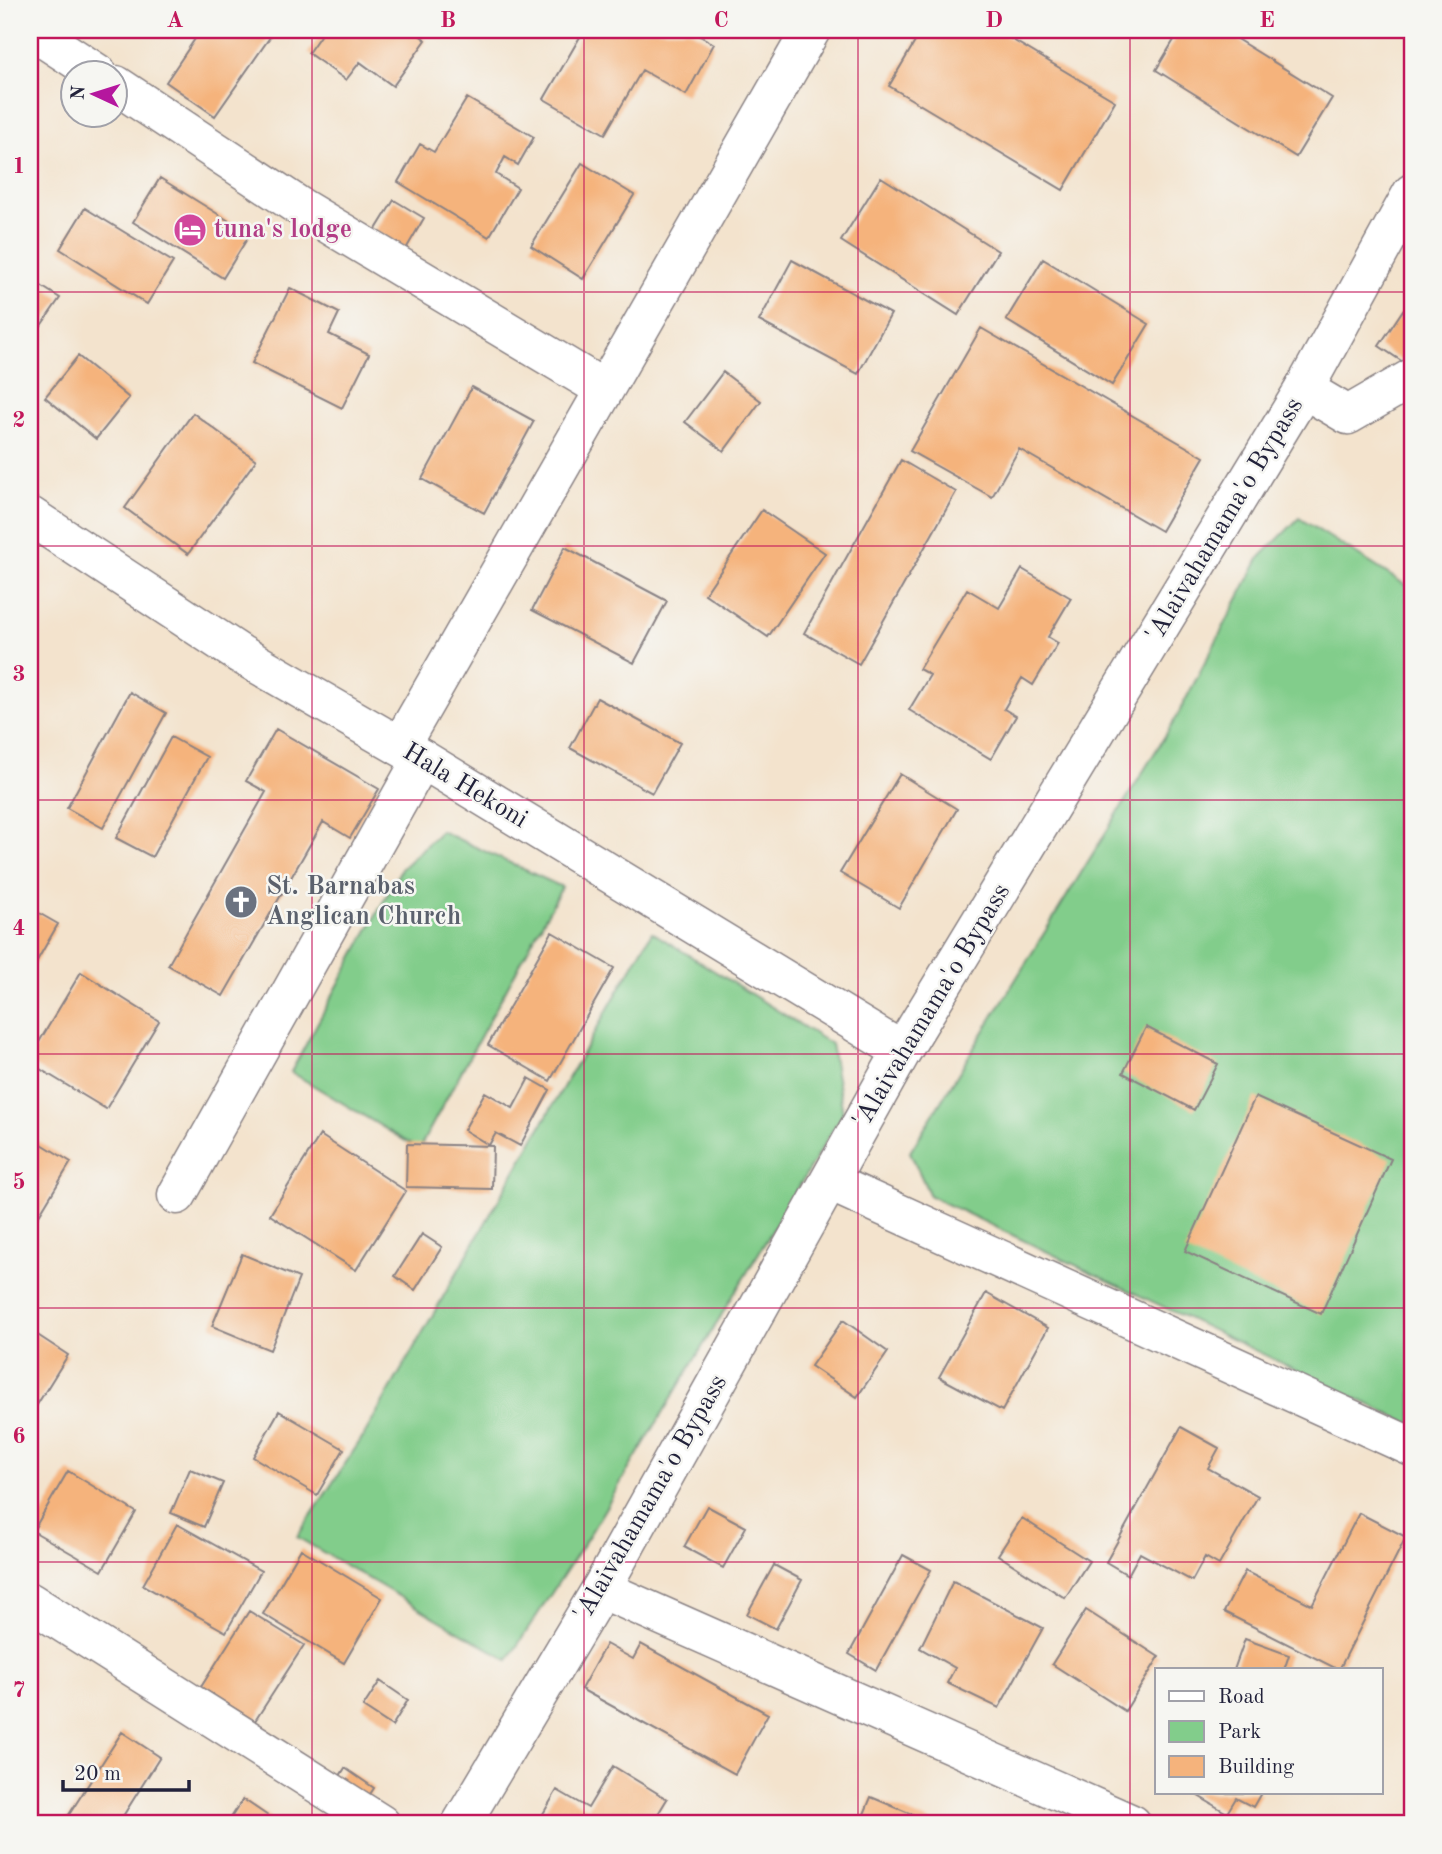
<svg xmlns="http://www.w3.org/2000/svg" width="1442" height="1854" font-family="'Old Standard TT',serif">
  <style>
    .green { fill: #82cd8b; stroke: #527863; stroke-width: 2 }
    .building { fill: #f5b37c }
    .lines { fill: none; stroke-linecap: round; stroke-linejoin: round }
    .street-casing { stroke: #8a8284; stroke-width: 41 }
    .secondary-casing { stroke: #8a8284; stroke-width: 41 }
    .street { stroke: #fff; stroke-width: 38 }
    .secondary { stroke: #fff; stroke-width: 38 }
    .grid { fill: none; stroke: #c2185b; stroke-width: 2; stroke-opacity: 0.55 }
    .labels { text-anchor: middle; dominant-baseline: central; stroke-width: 5; stroke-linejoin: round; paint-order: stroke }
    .hotel-label { font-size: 26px; font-weight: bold; fill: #b23c85; stroke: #f6f6f2; text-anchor: start }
    .street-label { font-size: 26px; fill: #22223b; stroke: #f6f6f2 }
    .worship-label { font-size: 26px; font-weight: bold; fill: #5b616d; stroke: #f6f6f2; text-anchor: start }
    .neatline { fill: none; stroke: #c2185b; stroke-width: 2.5 }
    .grid-label { font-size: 23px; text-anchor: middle; font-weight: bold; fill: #c2185b }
  </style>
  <rect width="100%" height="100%" fill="#f6f6f2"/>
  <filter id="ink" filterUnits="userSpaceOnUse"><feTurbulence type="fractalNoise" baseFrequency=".0143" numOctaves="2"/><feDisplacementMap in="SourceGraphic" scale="14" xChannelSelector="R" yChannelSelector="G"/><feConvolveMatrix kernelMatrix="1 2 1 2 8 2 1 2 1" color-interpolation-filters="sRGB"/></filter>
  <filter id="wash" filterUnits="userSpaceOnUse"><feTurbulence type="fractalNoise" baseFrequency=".00686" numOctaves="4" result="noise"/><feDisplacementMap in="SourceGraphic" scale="28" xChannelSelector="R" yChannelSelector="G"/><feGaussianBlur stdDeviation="1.57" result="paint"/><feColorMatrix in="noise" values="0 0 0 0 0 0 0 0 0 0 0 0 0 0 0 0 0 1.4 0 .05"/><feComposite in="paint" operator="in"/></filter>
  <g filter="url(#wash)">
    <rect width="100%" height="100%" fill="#f3e3cd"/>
    <path class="green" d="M1299,518L1412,589V1425L930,1196L910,1152L1176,718L1260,557Z
      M441,831L562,887L419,1149L291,1072L401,869Z
      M652,932L831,1044L843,1113L588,1537L508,1660L297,1537L364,1435Z"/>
    <g id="blocks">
      <path class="building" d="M201,30H275L215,116L166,82Z
        M324,30H412L426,40L393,86L360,62L346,80L308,53Z
        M584,30H689L714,44L686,95L642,70L605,134L544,99Z
        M922,30H996L1115,101L1063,190L889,86Z
        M1180,30H1222L1332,98L1296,157L1156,70Z
        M467,98L534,137L518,165L505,157L496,174L518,188L489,237L398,182L420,144L434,152Z
        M582,163L634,195L583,279L531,246Z
        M881,177L998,251L958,315L841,241Z
        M160,178L250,234L223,278L133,222Z
        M394,200L424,218L406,249L375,231Z
        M85,208L173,262L147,304L60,249Z
        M1043,259L1149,324L1112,385L1006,320Z
        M792,260L891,314L858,374L759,321Z
        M30,279L60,298L31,340L30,339Z
        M290,288L339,313L329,334L369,354L342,408L252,363Z
        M1403,310L1412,316V354L1406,364L1379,346Z
        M981,328L1204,457L1161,531L1019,449L992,497L910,451Z
        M78,356L129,398L96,439L45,397Z
        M723,372L761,401L724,451L685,422Z
        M472,387L534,421L484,513L422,479Z
        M193,413L256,460L188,554L125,508Z
        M901,460L956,492L859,664L804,633Z
        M762,510L825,553L768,637L705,594Z
        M565,547L667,601L634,663L532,610Z
        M1022,569L1071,598L1048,637L1058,643L1033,685L1022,678L1004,709L1016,716L991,759L909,710L930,675L919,669L967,589L999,608Z
        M130,692L166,713L103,828L67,808Z
        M597,698L680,743L652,793L570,748Z
        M276,729L379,789L350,838L323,822L223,996L168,965L266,792L246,781Z
        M171,737L207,757L152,857L116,838Z
        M900,774L957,809L899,908L840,873Z
        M30,908L58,924L30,973Z
        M552,932L614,968L550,1081L488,1045Z
        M81,972L159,1021L106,1109L30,1063V1057Z
        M1146,1027L1218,1064L1194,1110L1123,1073Z
        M529,1078L550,1090L520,1146L496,1133L489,1145L464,1130L485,1092L513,1108Z
        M1255,1097L1391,1159L1321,1314L1185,1251Z
        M320,1135L406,1191L356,1270L270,1215Z
        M32,1138L71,1162L30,1230V1141Z
        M407,1144L493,1146L492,1189L406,1187Z
        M422,1234L442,1247L415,1290L395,1276Z
        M242,1254L299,1278L270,1350L212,1326Z
        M986,1293L1048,1328L1002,1411L939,1377Z
        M843,1320L888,1352L857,1397L811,1366Z
        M30,1330L68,1355L30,1416Z
        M279,1411L344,1449L317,1495L253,1457Z
        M1181,1427L1219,1448L1208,1468L1258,1496L1219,1565L1205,1557L1192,1581L1140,1553L1128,1575L1106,1562Z
        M190,1469L223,1483L204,1527L171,1513Z
        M68,1471L136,1512L102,1571L33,1531Z
        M707,1506L746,1527L723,1568L684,1547Z
        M1359,1513L1406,1537L1339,1670L1224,1612L1245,1571L1312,1605Z
        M1022,1518L1089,1561L1065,1598L998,1555Z
        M177,1524L261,1571L226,1632L143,1585Z
        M301,1549L382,1598L344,1663L263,1614Z
        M903,1555L931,1570L876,1670L849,1654Z
        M774,1565L802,1580L776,1629L747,1614Z
        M953,1581L1043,1628L999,1708L947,1683L955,1668L920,1648Z
        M1086,1610L1159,1657L1125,1711L1052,1664Z
        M249,1611L304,1645L255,1721L201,1687Z
        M1245,1639L1289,1655L1284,1670H1234Z
        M606,1644L633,1659L641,1644L768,1714L735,1774L581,1689Z
        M380,1681L408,1700L392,1726L363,1707Z
        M122,1732L160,1757L118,1824H63Z
        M613,1766L667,1799L652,1824H537L557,1790L588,1808Z
        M345,1768L374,1788L367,1799L338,1779Z
        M1193,1793H1261L1253,1807L1236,1798L1227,1813Z
        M871,1797L935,1824H860Z
        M243,1799L271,1818L268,1824H227Z"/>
    </g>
  </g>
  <g filter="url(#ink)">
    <use href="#blocks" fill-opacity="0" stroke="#8a8284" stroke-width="2"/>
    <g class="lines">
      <defs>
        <path id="street" d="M31,30L98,74
          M116,85L300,207L604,389
          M1304,389L1348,415L1412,378
          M400,746L811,30
          M830,1182L1412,1447
          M177,1195L422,759
          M601,1589L1132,1824
          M30,1602L381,1824"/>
        <path id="secondary" d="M30,516L240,654L422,759L902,1051
          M461,1824L601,1589L902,1051L1304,389L1412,193"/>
      </defs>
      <use href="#street" class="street-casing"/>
      <use href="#secondary" class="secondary-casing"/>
      <use href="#street" class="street"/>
      <use href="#secondary" class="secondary"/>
    </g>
  </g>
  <path class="grid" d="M312,30V1824M584,30V1824M858,30V1824M1130,30V1824M30,292H1412M30,546H1412M30,800H1412M30,1054H1412M30,1308H1412M30,1562H1412"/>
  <defs>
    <symbol id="hotel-disc" viewBox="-11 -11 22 22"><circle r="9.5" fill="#d1479c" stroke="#f6f6f2"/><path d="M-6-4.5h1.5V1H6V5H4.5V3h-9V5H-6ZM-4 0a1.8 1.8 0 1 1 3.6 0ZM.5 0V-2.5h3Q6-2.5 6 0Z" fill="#fff"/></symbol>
    <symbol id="church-disc" viewBox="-11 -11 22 22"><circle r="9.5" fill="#6b7280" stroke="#f6f6f2"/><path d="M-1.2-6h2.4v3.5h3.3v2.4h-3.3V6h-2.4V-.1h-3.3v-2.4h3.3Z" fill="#fff"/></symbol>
  </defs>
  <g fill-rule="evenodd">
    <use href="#hotel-disc" x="171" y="211" width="38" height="38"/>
    <use href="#church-disc" x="222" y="883" width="38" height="38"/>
  </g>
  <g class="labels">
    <g class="hotel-label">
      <text x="214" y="230">tuna's lodge</text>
    </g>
    <g class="street-label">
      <text transform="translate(1225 520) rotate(-59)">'Alaivahamama'o Bypass</text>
      <text transform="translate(465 786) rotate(31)">Hala Hekoni</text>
      <text transform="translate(932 1006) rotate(-59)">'Alaivahamama'o Bypass</text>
      <text transform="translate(651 1498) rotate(-60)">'Alaivahamama'o Bypass</text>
    </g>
    <g class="worship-label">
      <text x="266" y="887">St. Barnabas<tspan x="266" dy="30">Anglican Church</tspan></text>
    </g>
  </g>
  <rect width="1442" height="1854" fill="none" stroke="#f6f6f2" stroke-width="77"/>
  <rect x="1155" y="1668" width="228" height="126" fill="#f6f6f2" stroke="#a1a1a9" stroke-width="2"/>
  <rect x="1169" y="1691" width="35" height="10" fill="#ffffff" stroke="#a1a1a9" stroke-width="2"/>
  <text x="1218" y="1703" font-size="21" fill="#22223b">Road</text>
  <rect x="1169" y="1721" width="35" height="21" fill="#82cd8b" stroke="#a1a1a9" stroke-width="2"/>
  <text x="1218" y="1738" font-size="21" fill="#22223b">Park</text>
  <rect x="1169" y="1756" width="35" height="21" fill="#f5b37c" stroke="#a1a1a9" stroke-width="2"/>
  <text x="1218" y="1773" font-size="21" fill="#22223b">Building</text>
  <g transform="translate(94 94) rotate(274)"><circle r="33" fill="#f6f6f2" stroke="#a1a1a9" stroke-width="2"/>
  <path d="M0-5L12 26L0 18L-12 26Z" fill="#b5179e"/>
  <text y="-10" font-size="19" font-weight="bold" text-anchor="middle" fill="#22223b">N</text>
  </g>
  <path d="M63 1780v10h126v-10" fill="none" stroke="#22223b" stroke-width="3.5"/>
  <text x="74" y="1780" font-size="21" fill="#22223b" stroke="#f6f6f2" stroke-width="5" paint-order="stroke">20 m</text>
  <rect x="38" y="38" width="1366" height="1777" class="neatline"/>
  <g class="grid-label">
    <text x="175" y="27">A</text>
    <text x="448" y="27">B</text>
    <text x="721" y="27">C</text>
    <text x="994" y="27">D</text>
    <text x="1267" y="27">E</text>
    <text x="19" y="173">1</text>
    <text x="19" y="427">2</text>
    <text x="19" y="681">3</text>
    <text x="19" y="935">4</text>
    <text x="19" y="1189">5</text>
    <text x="19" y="1443">6</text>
    <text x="19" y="1697">7</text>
  </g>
</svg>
